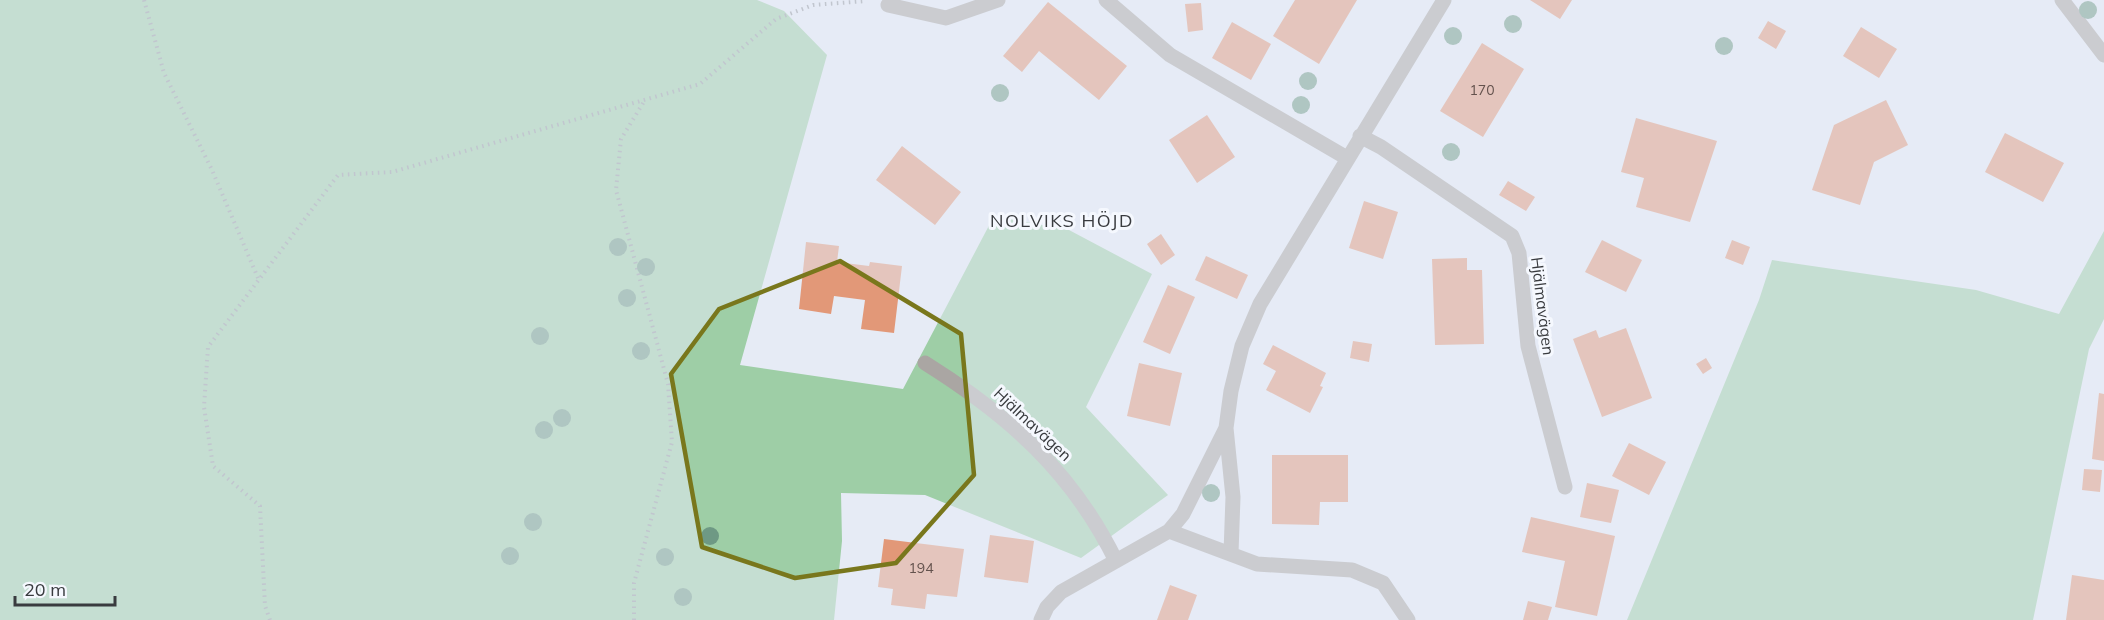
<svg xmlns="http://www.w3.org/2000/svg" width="2104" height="620" font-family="Mulish,sans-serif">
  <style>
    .green { fill: #9ecea6 }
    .building { fill: #e29878 }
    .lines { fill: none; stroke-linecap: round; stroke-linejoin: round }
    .path { stroke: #9699a0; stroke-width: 4; stroke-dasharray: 1.5 4.5; stroke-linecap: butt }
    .minor { stroke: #aaa6a3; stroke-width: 15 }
    .tree { fill: #6e9984 }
    .marked { fill: none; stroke: #79771c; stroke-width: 4.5; stroke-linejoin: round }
    .labels { text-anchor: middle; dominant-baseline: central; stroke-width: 6; stroke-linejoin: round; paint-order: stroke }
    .number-label { font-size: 14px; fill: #63524d }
    .street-label { font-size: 16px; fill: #393b3f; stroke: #f5f8fe }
    .neighbourhood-label { font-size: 18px; letter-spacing: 1.5px; fill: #393b3f; stroke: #f5f8fe }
  </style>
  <rect width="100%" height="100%" fill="#e6ebf5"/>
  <path class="green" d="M0,0H757L784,11L827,55L740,365L903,389L994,216L1069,230L1152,274L1086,407L1168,495L1081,558L925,495L841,493L842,541L834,620H0Z
    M2104,231V319L2089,349L2033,620H1627L1759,300L1772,260L1976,290L2059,314Z"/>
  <path class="building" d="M1295,0H1357L1319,64L1273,36Z
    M1530,0H1572L1560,19Z
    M1048,2L1127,66L1099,100L1039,51L1022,72L1003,56Z
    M1201,3L1203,30L1188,32L1185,4Z
    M1768,21L1786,31L1776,49L1758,38Z
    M1232,22L1271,44L1251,80L1212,58Z
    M1861,27L1897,49L1879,78L1843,56Z
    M1482,43L1524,69L1483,137L1440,111Z
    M1886,100L1908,145L1874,162L1860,205L1812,190L1834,125Z
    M1207,115L1235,157L1197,183L1169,140Z
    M1636,118L1717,141L1690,222L1636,207L1644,178L1621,172Z
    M2005,133L2064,163L2043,202L1985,172Z
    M902,146L961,192L935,225L876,180Z
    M1508,181L1535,197L1526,211L1499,195Z
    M1364,201L1398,212L1383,259L1349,248Z
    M1161,234L1175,255L1161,265L1147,244Z
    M1602,240L1642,260L1626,292L1585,272Z
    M1732,240L1750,247L1743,265L1725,258Z
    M806,242L839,246L837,262L869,266L870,262L902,266L894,333L861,329L865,300L834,296L831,314L799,309Z
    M1206,256L1248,275L1237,299L1195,280Z
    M1467,258V270H1482L1484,344L1435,345L1432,259Z
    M1168,285L1195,297L1170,354L1143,342Z
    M1626,328L1652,398L1602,417L1573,339L1596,330L1599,338Z
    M1353,341L1372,344L1369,362L1350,358Z
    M1273,345L1326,373L1320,386L1323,387L1310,413L1266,390L1276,371L1263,364Z
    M1706,358L1712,368L1703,374L1696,364Z
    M1139,363L1182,373L1170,426L1127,416Z
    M2099,393L2104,394V461L2092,459Z
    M1629,443L1666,462L1649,495L1612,476Z
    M1272,455H1348V502H1320L1319,525L1272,524Z
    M2084,469L2102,470L2100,492L2082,490Z
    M1587,483L1619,490L1611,523L1580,517Z
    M1531,517L1615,536L1597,616L1555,607L1565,561L1522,552Z
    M990,535L1034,541L1028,583L984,577Z
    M884,539L964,549L957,597L927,594L925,609L891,605L893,589L878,587Z
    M2072,575L2104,580V620H2066Z
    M1170,585L1197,595L1188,620H1157Z
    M1528,601L1552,607L1548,620H1523Z"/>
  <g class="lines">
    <path class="path" d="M144,0L164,73L212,170L258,278
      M270,620L265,606L260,506L213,466L204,407L208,347L338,175L392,172L700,84L776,19L813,5L866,1
      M634,620V583L672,442L668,384L616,190L621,139L645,100"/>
    <path class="minor" d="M1106,0L1170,55L1347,158
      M2062,0L2104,55
      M888,5L946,18L998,0
      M1360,136L1381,147L1512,236L1519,253L1528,346L1565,487
      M925,363C1008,415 1072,471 1116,561
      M1226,428L1233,497L1231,553
      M1169,531L1257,564L1352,570L1383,583L1408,620
      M1041,620L1047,607L1061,592L1169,531L1183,514L1226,428L1231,391L1242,346L1260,304L1444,0"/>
  </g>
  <g class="tree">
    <circle cx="2088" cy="10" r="9"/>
    <circle cx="1513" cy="24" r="9"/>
    <circle cx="1453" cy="36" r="9"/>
    <circle cx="1724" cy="46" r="9"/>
    <circle cx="1308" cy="81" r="9"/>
    <circle cx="1000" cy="93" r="9"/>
    <circle cx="1301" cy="105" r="9"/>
    <circle cx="1451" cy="152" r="9"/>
    <circle cx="618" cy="247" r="9"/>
    <circle cx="646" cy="267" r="9"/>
    <circle cx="627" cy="298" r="9"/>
    <circle cx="540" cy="336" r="9"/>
    <circle cx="641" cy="351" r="9"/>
    <circle cx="562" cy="418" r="9"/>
    <circle cx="544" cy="430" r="9"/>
    <circle cx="1211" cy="493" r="9"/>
    <circle cx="533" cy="522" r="9"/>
    <circle cx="710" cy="536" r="9"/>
    <circle cx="510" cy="556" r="9"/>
    <circle cx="665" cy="557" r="9"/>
    <circle cx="683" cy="597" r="9"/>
  </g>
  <path d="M0 0H2104V620H0ZM840,261L961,334L974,475L896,563L795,578L702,547L671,374L719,309Z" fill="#e6ebf5" fill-opacity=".55" fill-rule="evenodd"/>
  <path class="marked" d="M840,261L961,334L974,475L896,563L795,578L702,547L671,374L719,309Z"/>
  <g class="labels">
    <g class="number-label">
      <text x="1482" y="90">170</text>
      <text x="921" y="568">194</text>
    </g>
    <g class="street-label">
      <text transform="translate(1543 306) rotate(83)">Hjälmavägen</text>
      <text transform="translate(1033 424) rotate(43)">Hjälmavägen</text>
    </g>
    <g class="neighbourhood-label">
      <text x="1062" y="220">NOLVIKS HÖJD</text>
    </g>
  </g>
  <path d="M15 596v9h100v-9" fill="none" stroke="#393b3f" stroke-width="3"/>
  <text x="24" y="596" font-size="18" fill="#393b3f" stroke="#f5f8fe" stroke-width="4.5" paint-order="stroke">20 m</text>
</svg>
